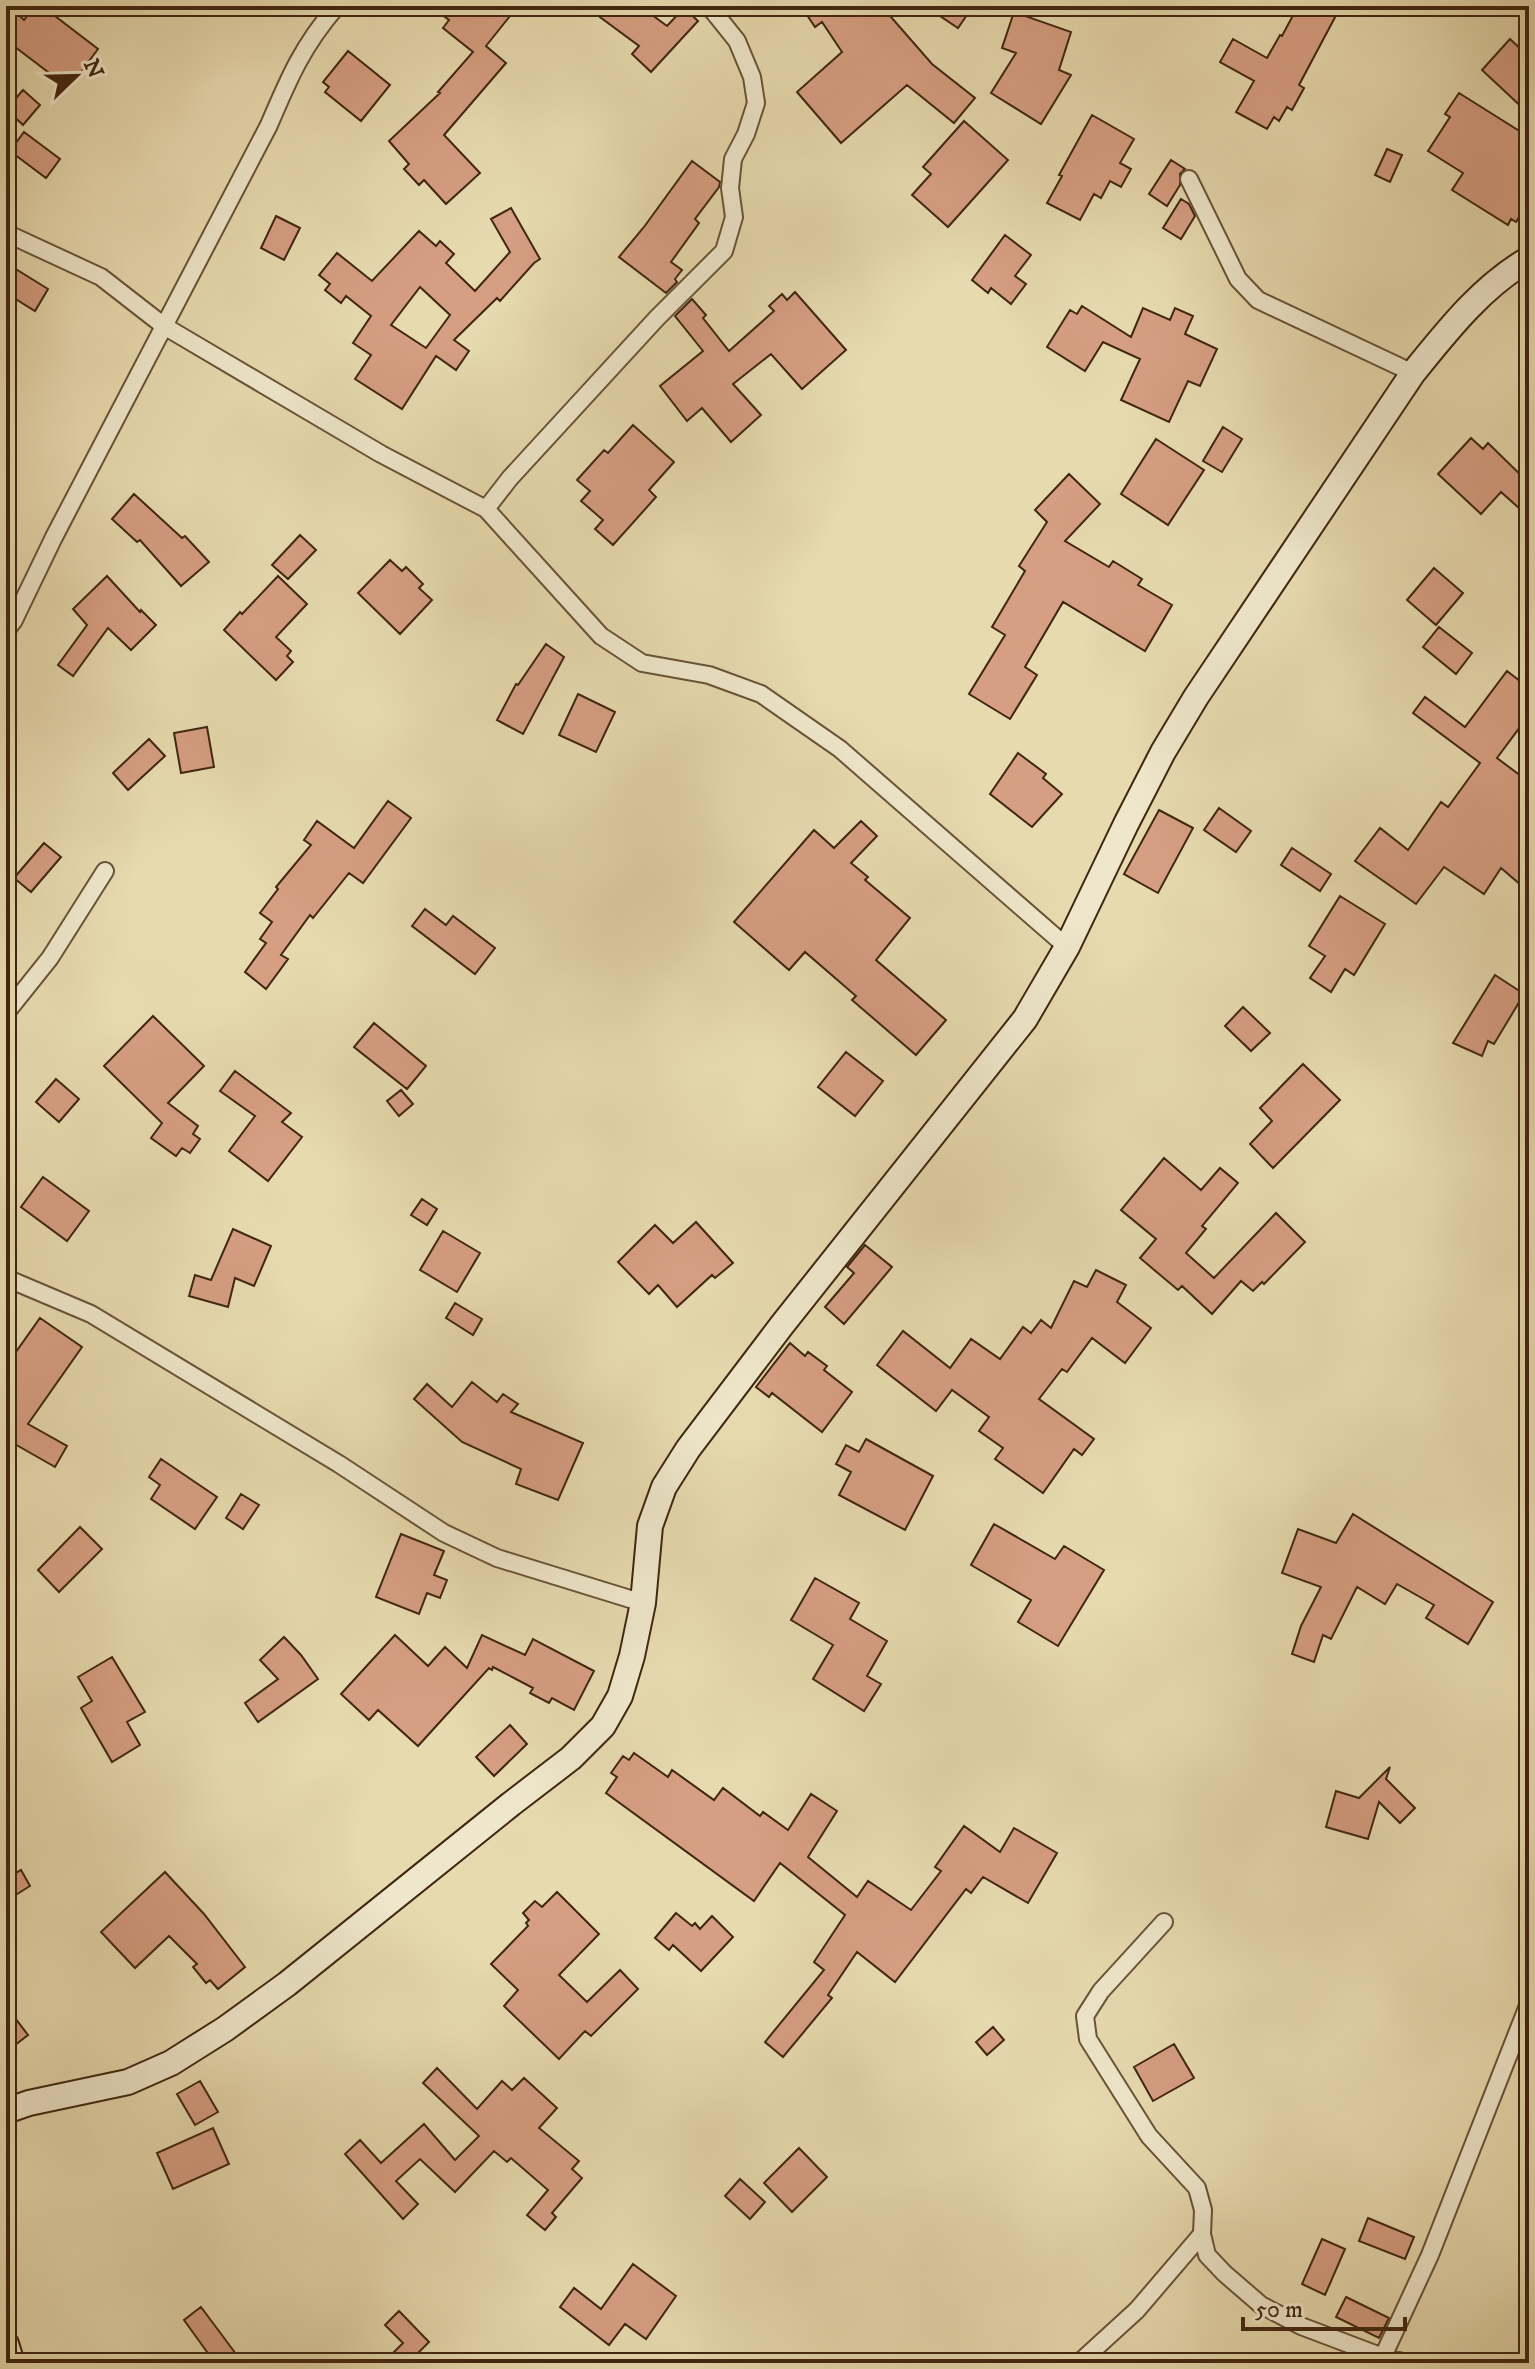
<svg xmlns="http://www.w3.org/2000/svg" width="1535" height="2369" font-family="'IM FELL DW Pica',serif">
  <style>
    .building { fill: #d69e82; stroke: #3f260f; stroke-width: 2; fill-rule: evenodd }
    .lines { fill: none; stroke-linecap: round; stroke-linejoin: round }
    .street-casing { stroke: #695337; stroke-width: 20 }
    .secondary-casing { stroke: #3f260f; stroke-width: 28 }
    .street { stroke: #efe7cb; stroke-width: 16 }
    .secondary { stroke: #efe7cb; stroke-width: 24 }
  </style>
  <rect width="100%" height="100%" fill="#e7daaf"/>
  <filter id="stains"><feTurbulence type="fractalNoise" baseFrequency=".0025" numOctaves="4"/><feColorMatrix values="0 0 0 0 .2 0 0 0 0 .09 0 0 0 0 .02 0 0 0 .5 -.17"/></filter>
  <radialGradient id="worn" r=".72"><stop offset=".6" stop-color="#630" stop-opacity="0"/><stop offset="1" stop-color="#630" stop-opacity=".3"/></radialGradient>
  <path class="building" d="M6,6H9L24,20L35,6H62L55,16L98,49L69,88L6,40Z
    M430,6H518L486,46L506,63L444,135L480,173L446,204L424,180L419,185L404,169L409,164L389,141L440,93L438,92L473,52L443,28L449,20Z
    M585,6H640L667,26L684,8L698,21L651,72L632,54L639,46Z
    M801,6H847L854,16L872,6H912L891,17L932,64L975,98L954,123L907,85L841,143L797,92L842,52L822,22L815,27Z
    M925,6H973L958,28Z
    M1298,6H1341L1299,85L1304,88L1292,110L1287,107L1279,121L1274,117L1267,129L1236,112L1254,81L1220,62L1233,39L1267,58L1280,35L1282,36Z
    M1014,12L1071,32L1059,70L1071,75L1041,124L991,93L1016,53L1002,48Z
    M1510,39L1524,52L1522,54L1529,62V114L1482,70Z
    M348,51L390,85L361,121L325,92L329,87L323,82Z
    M6,87L17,97L23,90L40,105L23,125L6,109Z
    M1459,93L1529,137V191L1522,202L1527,205L1516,222L1511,219L1508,225L1452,190L1463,173L1428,151L1450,117L1445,114Z
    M1092,115L1134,139L1120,163L1131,169L1121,187L1110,181L1101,198L1094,194L1080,220L1047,203L1062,176L1059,175Z
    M964,121L1008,160L948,227L912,195L931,174L923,167Z
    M24,132L60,159L46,178L10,151Z
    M1387,149L1402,155L1390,182L1375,175Z
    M1171,160L1185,169L1180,174V185L1167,206L1149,194Z
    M692,161L720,182L719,187L695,219L699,223L671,262L682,270L675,279L677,282L666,293L619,257L644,227Z
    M1181,199L1189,204L1195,216L1181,239L1163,228Z
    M511,208L540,259L534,263L500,301L497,298L454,340L469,351L456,370L436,356L402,409L355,379L371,355L353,343L371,316L346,296L341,303L325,290L330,284L319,275L337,253L372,281L419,231L436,246L440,241L454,254L446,263L475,291L510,252L491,219ZM420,287L450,315L426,348L391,325Z
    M276,216L300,228L284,260L261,248Z
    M1005,235L1031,255L1015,276L1026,284L1011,304L991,288L988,293L972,280Z
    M6,263L48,289L35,311L6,293Z
    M795,292L846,350L802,389L771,354L733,384L761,415L731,442L702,408L687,421L660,386L703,351L675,316L692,299L706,315L703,318L729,351L774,311L769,306L782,294L787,300Z
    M1082,306L1131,337L1143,308L1170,320L1175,308L1193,316L1185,334L1217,349L1200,386L1188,381L1169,422L1121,400L1140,359L1103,342L1085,371L1047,347L1070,310L1077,314Z
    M633,425L674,462L649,490L656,497L613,545L595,529L603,520L581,501L590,491L577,480L604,450L608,453Z
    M1223,427L1242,439L1222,472L1203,461Z
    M1471,438L1483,449L1488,443L1529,483V499L1520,509L1501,492L1481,514L1438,474Z
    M1156,439L1204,470L1168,525L1121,494Z
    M1069,474L1100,504L1065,541L1109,567L1113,561L1142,579L1138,585L1172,605L1145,651L1063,602L1025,667L1037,675L1010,719L969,694L1005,635L992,627L1025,571L1019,566L1047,522L1035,510Z
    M134,494L182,538L185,536L209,562L181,586L140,540L137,542L112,519Z
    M300,535L316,550L288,579L272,565Z
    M390,560L402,571L406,567L423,584L419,588L432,600L400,634L358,593Z
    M1434,568L1463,593L1436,625L1407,600Z
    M107,576L140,612L141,610L156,625L131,650L108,628L73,676L58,665L87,625L73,609Z
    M278,576L307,604L276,637L291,651L287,656L293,662L276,680L224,630L240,612L242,614Z
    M1439,627L1472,653L1456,674L1423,647Z
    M546,644L564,657L523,734L497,720L516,684L518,685Z
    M1507,671L1529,688V715L1497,758L1529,782V892L1501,868L1484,894L1444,867L1416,904L1355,861L1380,828L1408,850L1441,802L1448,807L1480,763L1413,713L1425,697L1465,727Z
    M578,694L615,712L596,752L559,735Z
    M207,727L214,767L181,773L174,733Z
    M149,739L165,756L128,790L113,773Z
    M1018,753L1046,774L1043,778L1062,794L1032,827L990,794Z
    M388,801L411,818L363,883L349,873L313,918L310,915L281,955L288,959L266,989L245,972L266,943L260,939L272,922L260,913L278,889L276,887L311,845L304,840L317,821L354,848Z
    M1219,808L1251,831L1236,852L1204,830Z
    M1159,810L1193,828L1158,893L1124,874Z
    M861,821L877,836L851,863L868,877L865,880L910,918L876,960L946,1020L916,1055L852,1000L856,996L805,952L789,970L734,922L814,830L834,848Z
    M44,843L61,857L31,892L14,878Z
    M1292,848L1331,874L1320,891L1281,865Z
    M1340,896L1385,924L1354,975L1345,969L1331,992L1310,978L1325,956L1309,946Z
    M425,909L446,925L453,916L495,948L475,974L412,926Z
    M1495,975L1524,994L1494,1044L1488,1041L1482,1056L1453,1043Z
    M1243,1007L1270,1033L1251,1051L1225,1026Z
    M153,1016L204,1066L168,1103L198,1126L193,1134L200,1139L190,1153L182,1148L176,1156L151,1138L162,1123L104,1066Z
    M374,1023L426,1066L407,1089L354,1047Z
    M846,1052L883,1081L855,1116L818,1087Z
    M1303,1064L1340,1100L1273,1168L1250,1144L1272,1121L1260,1108Z
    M235,1071L291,1113L282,1122L302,1137L268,1181L229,1151L255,1116L220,1091Z
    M56,1079L79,1099L59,1122L36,1102Z
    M401,1090L413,1104L399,1116L387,1101Z
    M1164,1158L1201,1190L1220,1168L1238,1183L1202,1226L1206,1229L1186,1253L1214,1278L1276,1213L1305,1242L1264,1284L1262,1282L1253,1291L1241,1281L1212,1314L1182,1286L1178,1290L1140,1258L1156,1239L1121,1210Z
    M43,1177L89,1211L67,1241L21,1207Z
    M422,1199L437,1209L427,1225L411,1215Z
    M696,1222L733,1263L715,1278L712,1275L677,1307L658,1285L649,1294L618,1262L655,1225L673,1243Z
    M233,1229L271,1246L254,1286L235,1278L228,1307L189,1296L195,1275L211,1280Z
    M443,1231L480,1253L457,1292L420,1270Z
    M865,1245L892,1267L844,1324L825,1307L854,1273L847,1267Z
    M1096,1270L1126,1285L1117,1302L1151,1328L1125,1363L1092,1338L1067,1372L1062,1369L1039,1399L1094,1439L1082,1455L1074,1449L1043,1493L995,1459L1003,1448L979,1431L989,1417L952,1390L936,1411L877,1365L903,1331L950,1368L971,1339L1000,1359L1023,1327L1031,1333L1041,1320L1051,1328L1074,1281L1087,1287Z
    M455,1303L482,1319L473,1335L446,1318Z
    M40,1318L82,1347L28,1424L67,1446L55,1467L6,1439V1366Z
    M790,1343L805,1356L808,1352L827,1366L824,1370L852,1392L822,1432L772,1393L769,1397L756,1387Z
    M472,1382L497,1402L503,1394L518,1404L511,1412L583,1443L558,1500L516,1484L521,1469L462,1442L414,1399L427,1384L452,1407Z
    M866,1439L933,1476L905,1530L839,1495L851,1472L836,1464L846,1445L859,1452Z
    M161,1459L217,1497L195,1529L151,1499L160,1485L149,1477Z
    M241,1494L259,1505L243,1529L226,1518Z
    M1353,1514L1493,1602L1468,1644L1426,1618L1434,1605L1397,1584L1385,1604L1357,1587L1331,1639L1323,1635L1314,1662L1292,1654L1301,1626L1321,1587L1282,1573L1298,1529L1336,1543Z
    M994,1524L1055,1559L1064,1546L1104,1570L1058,1646L1018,1622L1031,1600L971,1565Z
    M80,1527L102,1549L59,1592L38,1570Z
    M401,1534L444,1551L434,1575L447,1580L440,1598L427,1593L419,1614L376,1597Z
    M815,1578L859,1603L850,1619L887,1641L867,1676L881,1684L864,1711L813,1679L833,1645L791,1620Z
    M395,1635L428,1666L445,1647L467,1668L482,1635L525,1655L533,1639L594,1671L574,1710L552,1698L549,1703L530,1693L533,1688L493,1667L492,1670L489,1668L418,1746L378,1710L369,1720L341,1694Z
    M284,1637L301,1655L318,1679L258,1722L245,1703L278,1679L260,1660Z
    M112,1657L145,1712L127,1722L140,1745L112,1762L81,1708L92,1701L78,1677Z
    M510,1725L527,1744L494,1776L476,1757Z
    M634,1753L668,1777L672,1770L714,1800L723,1788L760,1816L763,1812L788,1830L811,1794L837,1811L808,1857L857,1897L868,1881L911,1910L941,1871L935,1867L964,1826L1000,1852L1014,1828L1057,1853L1028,1903L983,1877L971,1893L966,1889L895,1982L857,1952L828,1995L832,1998L783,2057L765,2042L824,1970L814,1962L845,1915L780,1863L754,1901L606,1793L617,1777L611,1773L623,1756L629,1760Z
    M1390,1767L1386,1779L1415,1808L1400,1823L1379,1802L1368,1839L1326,1827L1336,1791L1359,1798Z
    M21,1870L30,1886L6,1901V1879Z
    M165,1872L204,1914L245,1967L218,1989L210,1980L206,1983L193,1967L197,1964L169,1936L135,1968L101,1932Z
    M557,1892L599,1934L559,1975L587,2002L620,1970L638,1989L591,2036L585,2031L559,2059L504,2006L518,1990L491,1964L528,1926L526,1923L529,1920L523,1913L535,1901L542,1907Z
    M676,1913L692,1926L695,1923L700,1929L712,1916L733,1937L701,1971L673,1945L669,1950L655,1938Z
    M6,2006L28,2035L6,2052Z
    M993,2027L1004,2040L987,2055L976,2042Z
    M1174,2044L1194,2078L1153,2101L1134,2067Z
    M437,2068L477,2109L502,2081L512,2090L524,2078L557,2108L539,2128L579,2161L572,2169L582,2178L552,2213L556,2217L545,2230L527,2215L548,2190L511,2158L507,2162L494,2151L455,2192L420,2159L396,2181L418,2204L403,2219L345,2154L360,2140L381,2163L424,2124L455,2160L479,2136L423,2083Z
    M200,2081L218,2112L195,2125L177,2094Z
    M213,2128L229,2164L173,2189L157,2153Z
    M799,2148L827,2177L792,2212L764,2183Z
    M740,2179L765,2202L750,2219L725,2196Z
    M1368,2218L1414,2237L1405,2259L1359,2241Z
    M1322,2239L1345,2249L1325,2295L1302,2284Z
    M633,2264L676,2296L646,2339L625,2324L609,2345L560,2307L574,2288L601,2309Z
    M1346,2297L1389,2318L1379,2338L1336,2317Z
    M201,2307L236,2354L224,2363H215L184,2320Z
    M399,2311L429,2342L408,2363H383L403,2343L385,2325Z"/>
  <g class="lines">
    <defs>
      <path id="street" d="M1189,179L1238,279L1258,300L1413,373
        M6,233L101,277L164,326L381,454L486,509L601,636L642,663L709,675L761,694L840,749L1067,947
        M486,509L510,478L657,318L724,251L734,217L730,188L733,159L746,134L756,103L752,77L737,41L713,11L707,6
        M6,631L14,620L54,537L269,125C289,78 303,45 337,6
        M6,1013L50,958L105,871
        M6,1278L91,1314L339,1464L444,1533L497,1558L643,1603
        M1164,1922L1101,1991L1085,2016L1088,2039L1149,2136L1197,2188L1203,2210L1202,2234L1207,2255L1224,2273L1261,2305L1301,2326L1383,2357L1406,2363
        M1079,2363L1137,2310L1202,2234
        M1380,2363L1430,2255L1529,2003"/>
      <path id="secondary" d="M6,2111L29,2103L128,2082L171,2063L225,2029L287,1984L511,1804L571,1758L603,1726L620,1696L632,1656L643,1603L650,1526L664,1487L688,1449L782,1325L1025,1019L1067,947L1126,824L1163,752L1196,697L1413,373C1447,331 1481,287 1529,259
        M6,2344L12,2363"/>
    </defs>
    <use href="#street" class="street-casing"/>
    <use href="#secondary" class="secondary-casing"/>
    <use href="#street" class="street"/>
    <use href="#secondary" class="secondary"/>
  </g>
  <rect width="1535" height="2369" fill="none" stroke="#e7daaf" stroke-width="32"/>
  <rect x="8" y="8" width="1519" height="2353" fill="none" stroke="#3f260f" stroke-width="4"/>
  <rect x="16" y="16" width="1503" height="2337" fill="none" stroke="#3f260f" stroke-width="2"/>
  <g transform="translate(76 76) rotate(67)" stroke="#efe7cb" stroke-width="6" paint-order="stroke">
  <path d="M0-6L14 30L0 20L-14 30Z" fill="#3f260f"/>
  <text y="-12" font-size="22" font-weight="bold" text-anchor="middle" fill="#3f260f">N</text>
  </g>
  <path d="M1243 2317v12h162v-12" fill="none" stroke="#3f260f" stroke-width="4"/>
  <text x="1255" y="2317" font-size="24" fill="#3f260f" stroke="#efe7cb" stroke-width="6" paint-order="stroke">50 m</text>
  <rect width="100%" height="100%" filter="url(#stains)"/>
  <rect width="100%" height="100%" fill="url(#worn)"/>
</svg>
